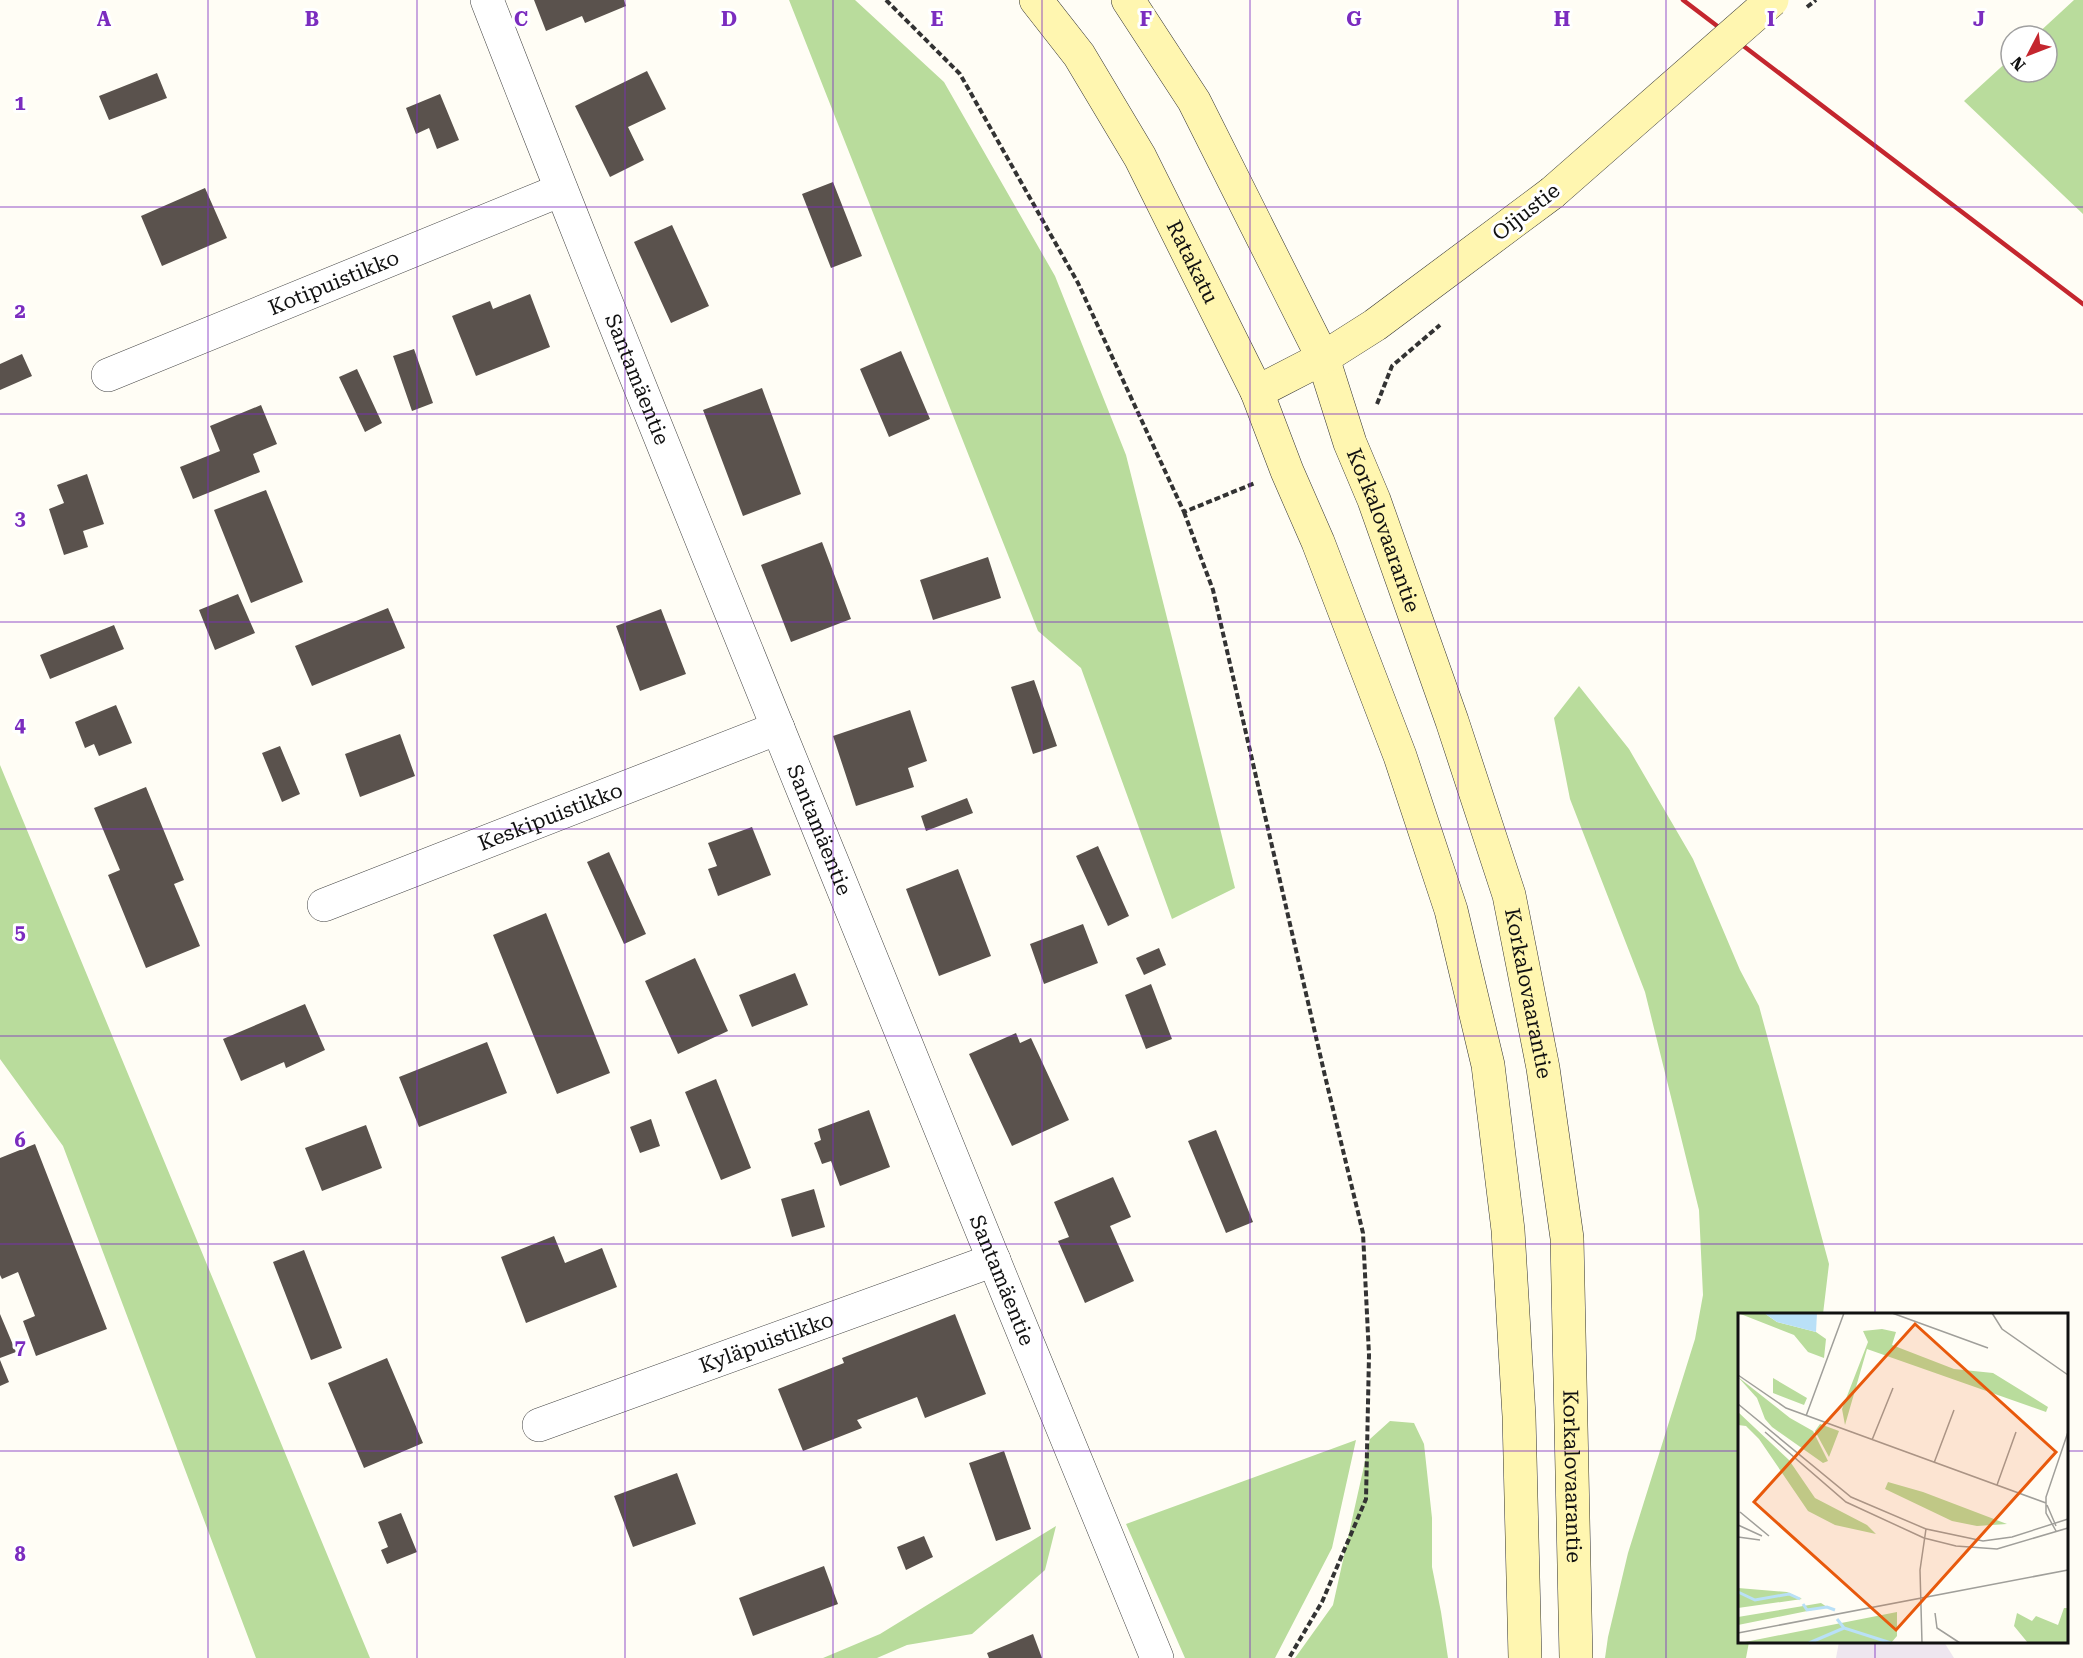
<svg xmlns="http://www.w3.org/2000/svg" width="2083" height="1658" font-family="'Roboto Serif',serif">
  <style>
    .industrial { fill: #eee6ef }
    .forest { fill: #b9dc9c }
    .building { fill: #5a524d }
    .lines { fill: none; stroke-linecap: round; stroke-linejoin: round }
    .street-casing { stroke: #444; stroke-width: 34 }
    .secondary-casing { stroke: #333; stroke-width: 34 }
    .path { stroke: #333; stroke-width: 4; stroke-dasharray: 6 3; stroke-linecap: butt }
    .street { stroke: #fff; stroke-width: 33 }
    .secondary { stroke: #fff6b0; stroke-width: 33 }
    .rail { stroke: #c4262e; stroke-width: 4.5 }
    .secondary-bridge-casing { stroke: #333; stroke-width: 34; stroke-linecap: butt }
    .path-bridge { stroke: #333; stroke-width: 4; stroke-dasharray: 6 3; stroke-linecap: butt }
    .secondary-bridge { stroke: #fff6b0; stroke-width: 33 }
    .grid { fill: none; stroke: #7b2cbf; stroke-width: 1.5; stroke-opacity: 0.55 }
    .labels { text-anchor: middle; dominant-baseline: central; stroke-width: 6; stroke-linejoin: round; paint-order: stroke }
    .street-label { font-size: 21px; fill: #111; stroke: #fff }
    .inset-river { fill: none; stroke: #b9e0f7; stroke-width: 3 }
    .inset-road { fill: none; stroke: #a09f9a; stroke-width: 1.5 }
    .view { fill: #e8590c; fill-opacity: 0.15; stroke: #e8590c; stroke-width: 3 }
    .inset-edge { fill: none; stroke: #111; stroke-width: 3 }
    .grid-label { font-size: 20px; text-anchor: middle; font-weight: bold; fill: #7b2cbf; stroke: #fff; stroke-width: 6; stroke-linejoin: round; paint-order: stroke }
  </style>
  <rect width="100%" height="100%" fill="#fffdf5"/>
  <path class="industrial" d="M1839,1642H1944L1954,1658H1836Z"/>
  <path class="forest" d="M789,0H855L944,82L1055,276L1126,455L1235,888L1172,919L1081,668L1038,631Z
    M2074,0H2083V214L1964,101L2011,58V72H2047V36H2035Z
    M1579,686L1629,749L1693,859L1740,970L1759,1006L1829,1264L1823,1314H1740V1642H1749L1746,1658H1605L1608,1637L1628,1553L1695,1339L1703,1295L1699,1210L1645,992L1570,799L1554,718Z
    M0,765L370,1658H256L63,1146L0,1059Z
    M1390,1421L1414,1423L1424,1444L1432,1518V1567L1441,1612L1448,1658H1295L1333,1605L1370,1439Z
    M1356,1440L1332,1548L1275,1658H1185L1126,1524Z
    M1056,1526L1045,1570L972,1634L907,1645L877,1658H823L880,1634Z"/>
  <path class="building" d="M534,0H624L626,6L585,23L582,16L546,31Z
    M647,71L666,109L628,127L644,160L610,177L575,106Z
    M157,73L167,98L109,120L99,96Z
    M440,94L459,140L437,149L429,128L416,134L406,108Z
    M833,182L862,256L831,268L802,194Z
    M205,188L227,238L162,266L141,216Z
    M672,225L709,306L671,323L634,242Z
    M530,294L550,347L476,376L452,316L490,301L493,309Z
    M414,349L433,403L412,411L393,356Z
    M901,351L930,419L889,437L860,369Z
    M22,354L32,376L0,390V364Z
    M357,369L382,423L365,432L339,377Z
    M762,388L801,494L743,516L703,410Z
    M261,405L277,444L253,454L260,472L193,499L180,467L220,451L210,426Z
    M87,474L104,524L83,531L88,547L64,555L49,509L64,503L57,485Z
    M266,490L303,582L251,603L214,510Z
    M822,542L851,619L791,642L761,565Z
    M988,557L1001,598L933,620L920,580Z
    M238,594L255,633L215,650L199,610Z
    M388,608L405,648L312,686L295,646Z
    M661,609L686,674L640,691L616,626Z
    M114,625L124,649L50,679L40,655Z
    M1034,680L1057,746L1033,754L1011,687Z
    M116,705L132,743L99,756L94,744L85,748L75,722Z
    M910,710L927,761L908,768L914,787L856,806L833,736Z
    M400,734L415,776L360,797L345,754Z
    M280,746L300,794L282,802L262,753Z
    M146,787L184,880L174,884L200,946L146,968L108,875L120,870L94,808Z
    M967,798L973,813L926,831L921,816Z
    M752,827L771,875L718,896L708,869L717,866L708,843Z
    M1098,846L1129,916L1108,926L1076,856Z
    M609,852L646,934L624,944L587,862Z
    M958,869L991,956L939,976L906,889Z
    M546,913L610,1073L557,1094L493,935Z
    M1083,924L1098,963L1044,984L1030,944Z
    M1159,948L1166,965L1144,975L1136,958Z
    M695,958L728,1031L678,1054L645,981Z
    M795,973L808,1005L752,1027L739,995Z
    M1151,984L1172,1039L1146,1049L1125,995Z
    M305,1004L325,1050L286,1068L284,1062L241,1081L223,1039Z
    M1016,1033L1020,1043L1031,1038L1069,1120L1012,1146L969,1054Z
    M487,1042L507,1093L419,1127L399,1077Z
    M716,1079L751,1168L721,1180L685,1092Z
    M869,1110L890,1167L840,1186L831,1161L822,1164L814,1143L821,1140L818,1129Z
    M651,1119L660,1146L640,1153L630,1127Z
    M366,1125L382,1168L322,1191L305,1148Z
    M1216,1130L1253,1222L1226,1233L1188,1141Z
    M35,1144L107,1329L36,1356L23,1321L35,1316L18,1272L2,1279L0,1275V1158Z
    M1113,1177L1131,1217L1110,1226L1134,1281L1085,1303L1058,1241L1069,1237L1054,1202Z
    M814,1189L825,1227L792,1237L781,1199Z
    M554,1236L565,1263L602,1248L617,1287L526,1323L501,1257Z
    M304,1250L342,1348L311,1360L273,1262Z
    M0,1314L16,1352L0,1358Z
    M955,1314L986,1394L925,1418L917,1397L857,1420L862,1428L803,1451L778,1389L844,1363L842,1358Z
    M387,1358L423,1443L364,1468L328,1383Z
    M0,1360L9,1382L0,1386Z
    M1004,1451L1031,1529L996,1541L969,1463Z
    M677,1473L696,1524L633,1547L614,1496Z
    M401,1513L417,1552L387,1564L381,1550L388,1547L378,1522Z
    M924,1536L933,1557L906,1570L897,1547Z
    M824,1566L838,1604L753,1636L739,1598Z
    M1033,1634L1042,1658H989L987,1653Z"/>
  <g class="lines">
    <defs>
      <g id="street">
        <path id="s1" d="M487,0C599,288 715,573 831,859C939,1126 1047,1392 1157,1658"/>
        <path id="s2" d="M108,375L561,190"/>
        <path id="s3" d="M324,905L778,728"/>
        <path id="s4" d="M539,1425L994,1260"/>
      </g>
      <g id="secondary">
        <path id="s5" d="M1036,0L1079,55L1140,157L1257,392L1287,471L1318,542L1400,756L1451,910L1488,1065L1508,1230L1519,1416L1525,1658"/>
        <path id="s6" d="M1128,0L1194,101L1323,358L1350,443L1374,500L1452,721L1509,895L1543,1068L1567,1238L1576,1658"/>
        <path d="M1257,392L1323,358L1375,325L1552,193"/>
      </g>
    </defs>
    <use href="#street" class="street-casing"/>
    <use href="#secondary" class="secondary-casing"/>
    <path class="path" d="M886,0L960,74L1078,283L1184,512L1255,483
      M1377,404L1392,366L1440,325
      M1184,512L1213,590L1325,1076L1363,1233L1369,1355L1366,1499L1322,1602L1289,1658"/>
    <use href="#street" class="street"/>
    <use href="#secondary" class="secondary"/>
    <path class="rail" d="M1683,0L2083,304"/>
    <defs>
      <path id="secondary-bridge" d="M1552,193L1772,0"/>
    </defs>
    <use href="#secondary-bridge" class="secondary-bridge-casing"/>
    <path class="path-bridge" d="M1807,7L1816,0"/>
    <use href="#secondary-bridge" class="secondary-bridge"/>
  </g>
  <path class="grid" d="M208,0V1658M417,0V1658M625,0V1658M833,0V1658M1042,0V1658M1250,0V1658M1458,0V1658M1666,0V1658M1875,0V1314M0,207H2083M0,414H2083M0,622H2083M0,829H2083M0,1036H2083M0,1244H2083M0,1451H1740M2066,1451H2083M1875,1642V1658"/>
  <g class="labels">
    <g class="street-label">
      <text transform="translate(1526 212) rotate(-38)">Oijustie</text>
      <text stroke="none"><textPath href="#s5" startOffset="306">Ratakatu</textPath></text>
      <text stroke="none"><textPath href="#s2" startOffset="244">Kotipuistikko</textPath></text>
      <text stroke="none"><textPath href="#s1" startOffset="408">Santamäentie</textPath></text>
      <text stroke="none"><textPath href="#s6" startOffset="591">Korkalovaarantie</textPath></text>
      <text stroke="none"><textPath href="#s3" startOffset="243">Keskipuistikko</textPath></text>
      <text stroke="none"><textPath href="#s1" startOffset="894">Santamäentie</textPath></text>
      <text stroke="none"><textPath href="#s6" startOffset="1077">Korkalovaarantie</textPath></text>
      <text stroke="none"><textPath href="#s1" startOffset="1380">Santamäentie</textPath></text>
      <text stroke="none"><textPath href="#s4" startOffset="242">Kyläpuistikko</textPath></text>
      <text stroke="none"><textPath href="#s6" startOffset="1563">Korkalovaarantie</textPath></text>
    </g>
  </g>
  <g transform="translate(1738 1313)">
    <rect width="330" height="330" fill="#fffdf5"/>
    <path d="M0,0H26L39,9L78,19L88,26L86,45L70,39L56,22ZM144,16L158,19L154,32L216,56L255,60L310,94L308,99L129,36L107,112L104,96L130,29L125,18ZM0,64L52,105L75,118L90,148L85,150L34,114L27,106L19,85ZM35,65L69,85L66,92L35,80ZM0,99L51,147L77,185L129,212L138,221L97,212L70,198L21,126L8,113L0,112ZM82,111L101,118L91,144L77,118ZM150,169L185,179L269,211L239,213L214,208L147,176ZM0,275L49,279L64,286L0,295ZM83,290L89,294L0,312V304ZM326,295H330V330H290L276,313L279,300L294,308L298,303L320,312ZM159,299V323L153,330H2Z" fill="#b9dc9c"/>
    <path d="M26,0H79L78,19L39,9Z" fill="#b9e0f7"/>
    <path class="inset-river" d="M0,279L17,287L51,281L62,286M65,291L69,297L89,294L97,297M99,306L106,315L153,330M71,330L106,315"/>
    <path class="inset-road" d="M154,0L250,35M254,0L264,16L330,62M0,62L48,95L308,190M0,91L113,184L188,216M68,103L106,0M27,119L108,189L186,225M134,127L155,75M196,150L216,97M259,172L278,119M309,192L318,213M2,199L31,223M0,212L24,223M318,218L308,200V184L330,119M0,224L22,227M186,225L218,233L259,236L330,215M197,300L199,315L222,330M0,320L330,257M184,330L182,257L188,216L245,228L274,224L330,206"/>
    <path class="view" d="M177,11L318,139L158,317L16,189Z"/>
    <rect width="330" height="330" class="inset-edge"/>
  </g>
  <g class="grid-label">
    <text x="104" y="26">A</text>
    <text x="312" y="26">B</text>
    <text x="521" y="26">C</text>
    <text x="729" y="26">D</text>
    <text x="937" y="26">E</text>
    <text x="1146" y="26">F</text>
    <text x="1354" y="26">G</text>
    <text x="1562" y="26">H</text>
    <text x="1771" y="26">I</text>
    <text x="1979" y="26">J</text>
    <text x="20" y="110">1</text>
    <text x="20" y="318">2</text>
    <text x="20" y="525">3</text>
    <text x="20" y="732">4</text>
    <text x="20" y="939">5</text>
    <text x="20" y="1147">6</text>
    <text x="20" y="1354">7</text>
    <text x="20" y="1561">8</text>
  </g>
  <g transform="translate(2029 54) rotate(228)"><circle r="28" fill="#ffffff" stroke="#a0a0a0" stroke-width="1.5"/>
  <path d="M0-4.5L10 22L0 15L-10 22Z" fill="#c4262e"/>
  <text y="-9" font-size="16" font-weight="bold" text-anchor="middle" fill="#111111">N</text>
  </g>
</svg>
